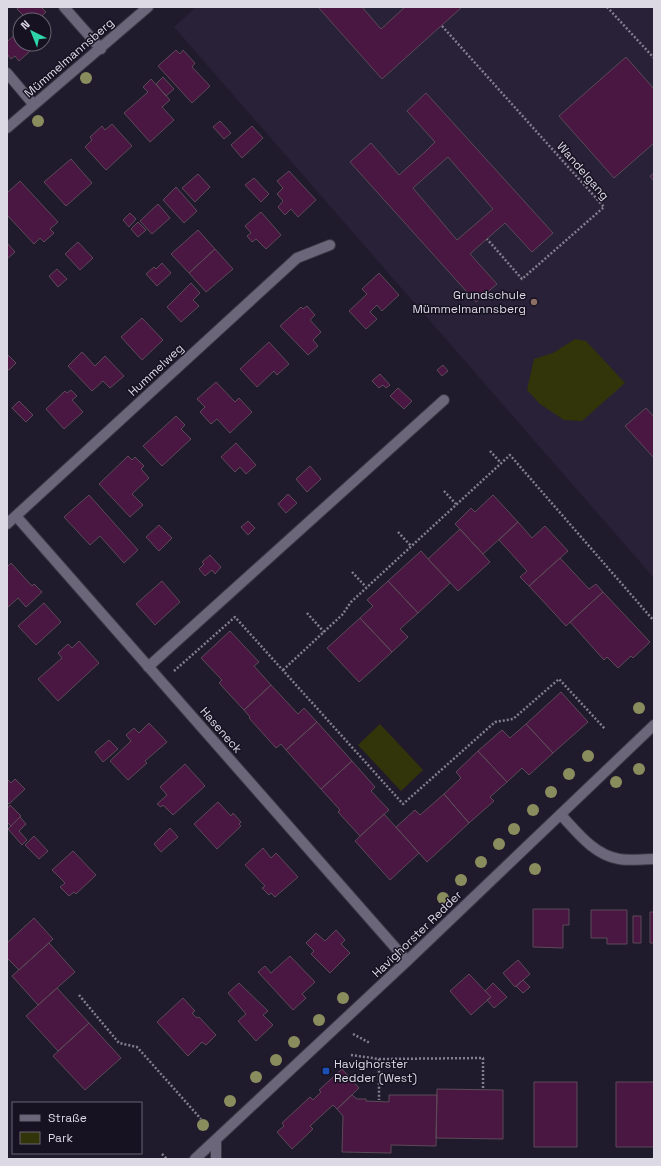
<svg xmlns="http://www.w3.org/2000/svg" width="661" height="1166" font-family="'Space Grotesk',sans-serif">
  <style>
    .built { fill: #282138 }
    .green { fill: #313509 }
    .building { fill: #491741; stroke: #5c4a58; fill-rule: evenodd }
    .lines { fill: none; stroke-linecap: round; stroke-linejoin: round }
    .minor-casing { stroke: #3c3946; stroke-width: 12 }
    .path { stroke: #837f8e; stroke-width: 2.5; stroke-dasharray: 2 2; stroke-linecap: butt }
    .minor { stroke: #6b667a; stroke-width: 10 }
    .tree { fill: #898d5e }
    .education-dot { fill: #8d6e63; stroke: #171222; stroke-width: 1.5 }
    .transit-dot { fill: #1a4fb4; stroke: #171222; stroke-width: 1.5 }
    .labels { text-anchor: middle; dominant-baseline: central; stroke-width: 3; stroke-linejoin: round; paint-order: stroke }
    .street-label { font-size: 12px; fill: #dcd9e5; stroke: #171222 }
    .poi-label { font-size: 12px; fill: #dcd9e5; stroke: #171222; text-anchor: end }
  </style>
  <rect width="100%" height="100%" fill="#201b2c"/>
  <path class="built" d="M196,7H654V578L174,27Z"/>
  <path class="green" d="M575,339L586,341L625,383L582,421L564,420L540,404L527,390L534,359L553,353Z
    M380,724L423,770L401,791L358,745Z"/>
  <path class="building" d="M19,7H41L46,12L37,20H28L17,9Z
    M318,7H362L381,29L405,7H462L382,79Z
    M20,30V44H38L19,61L15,56L11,59L7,54V42Z
    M176,50L180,54L183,50L195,63L192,67L210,86L192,103L158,66Z
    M626,57L654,89V143L614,178L559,116Z
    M163,77L174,89L166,96L156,84Z
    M151,79L170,100L162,107L174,120L150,142L124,113L148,92L143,87Z
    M426,93L553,233L532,252L505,223L481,244L470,254L497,284L476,302L350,162L371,143L399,175L425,152L435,142L407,111ZM448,157L493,209L457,240L413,188Z
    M220,121L231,133L224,139L213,127Z
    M112,124L132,146L106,170L85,147L92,140L90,137L102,126L105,130Z
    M252,126L263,138L242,158L231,145Z
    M71,159L92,183L66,206L44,182Z
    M289,171L316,200L298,217L291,209L285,215L278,207L283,201L277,194L283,188L277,181Z
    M654,173V181L650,176Z
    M198,174L210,187L195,202L182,188Z
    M254,178L269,194L261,202L245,185Z
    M20,181L58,222L50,229L54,233L44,242L40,238L34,244L7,215V193Z
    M176,187L197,211L184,223L163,200Z
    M158,204L170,218L152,234L140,221Z
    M261,212L281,235L266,249L256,239L252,242L247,236L251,233L245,226Z
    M130,213L136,219L129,227L123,220Z
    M138,222L146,230L138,237L131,229Z
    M198,230L215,249L189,273L171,254Z
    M78,242L93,258L80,270L65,254Z
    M7,243L15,252L7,259Z
    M215,249L233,269L206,292L189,273Z
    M162,263L171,273L157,286L146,274L154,267L156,269Z
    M57,269L67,279L58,287L49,276Z
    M379,273L399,295L382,311L377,305L370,312L377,319L366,329L349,311L367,294L362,289Z
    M191,283L200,293L193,300L199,306L181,322L167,307Z
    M307,306L315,315L310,320L321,332L313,340L318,346L308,355L280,326L301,307L303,309Z
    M142,318L163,340L142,360L121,337Z
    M269,342L289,364L277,375L274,371L257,387L240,369Z
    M82,352L95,366L105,356L124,376L110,388L103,381L92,391L68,366Z
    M7,354L16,363L9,370L7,369Z
    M443,365L448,371L442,376L437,370Z
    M380,374L390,385L386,388L383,385L379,388L372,381Z
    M216,382L235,402L239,398L252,412L230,433L217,419L211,424L200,412L205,407L197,399Z
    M398,388L412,401L404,409L390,396Z
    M71,390L77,396L72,400L83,412L64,429L46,409L65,391L67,393Z
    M19,401L33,415L26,422L12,408Z
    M646,408L654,417V458L625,426Z
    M176,416L185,425L181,429L191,439L162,466L143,446Z
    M236,443L256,465L246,474L240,467L235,472L221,457Z
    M128,456L132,460L135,457L144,466L141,469L149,478L132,494L143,505L130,517L99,484Z
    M310,466L321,479L307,492L296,479Z
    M288,494L297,503L286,513L278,504Z
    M89,495L138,550L124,563L100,536L90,545L64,517Z
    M493,495L518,522L483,554L455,524L471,508L475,512Z
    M248,521L255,528L248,535L241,527Z
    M518,522L532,538L545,526L568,551L529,586L520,577L527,571L499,540Z
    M159,525L172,538L159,551L146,537Z
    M460,529L490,562L458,591L428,559Z
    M421,551L450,583L418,613L388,581Z
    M210,555L221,567L215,574L212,570L205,576L199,569L204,564L202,562Z
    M560,558L589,589L596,584L603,592L566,626L529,586Z
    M11,563L32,586L34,584L42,592L26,607L18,598L7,608V567Z
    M162,581L180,602L155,625L136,604Z
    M388,581L418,613L400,629L408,637L392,652L360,618L373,606L367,600Z
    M603,592L650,642L633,658L631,656L618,668L607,657L604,660L570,622Z
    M44,603L61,622L36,645L18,626Z
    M360,618L392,652L359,682L327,648Z
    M230,631L259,662L254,666L271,685L244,710L219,683L222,680L201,658Z
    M79,641L99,663L58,701L38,679L62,658L58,653L68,644L72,648Z
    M271,685L298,714L304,708L317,722L286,750L281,744L276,748L249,718L250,717L244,710Z
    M561,692L588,722L553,753L526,724Z
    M317,722L352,761L321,789L286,750Z
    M149,723L167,742L145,761L147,763L128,780L110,761L131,741L126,735L134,728L139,733Z
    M526,724L553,753L529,775L522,768L507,782L478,751L502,730L510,738Z
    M109,740L118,749L103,762L95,752Z
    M478,751L507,782L490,797L494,801L469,823L444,794L461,778L456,772Z
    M352,761L375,787L371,791L389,810L360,836L338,812L340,810L321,789Z
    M185,764L205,786L173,815L163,805L161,807L157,804L167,795L160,787Z
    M7,779L11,783L15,779L25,789L9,804L7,802Z
    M444,794L469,823L427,862L396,827L415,810L420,815Z
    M218,802L231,816L233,813L241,822L239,824L241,826L217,849L194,824Z
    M10,805L21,816L11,826L7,822V809Z
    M384,814L419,853L390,880L355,841Z
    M20,817L26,824L19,831L27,840L22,845L8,829Z
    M170,828L178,837L161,852L154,844Z
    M34,836L48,851L39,859L25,845Z
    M263,848L271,858L276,853L298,877L275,897L271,893L269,895L262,888L265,886L245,865Z
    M73,851L96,875L76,894L74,892L69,896L60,887L65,883L52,870Z
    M533,909H569V925H563V948L533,947Z
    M591,910H627V944H607V938H591Z
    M650,912H654V943H650Z
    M633,916H641V943H633Z
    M34,918L53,939L19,970L7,958V943Z
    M336,930L345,940L341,944L350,953L330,973L311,954L314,951L306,943L316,933L325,941Z
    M49,943L75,972L38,1005L12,976Z
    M290,956L315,982L302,994L306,998L293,1010L258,972L265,966L271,973Z
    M518,960L530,974L515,987L503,973Z
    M469,974L491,997L471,1015L450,991Z
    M523,980L530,987L523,993L516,986Z
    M239,983L268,1011L263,1015L273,1025L256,1041L238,1021L246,1014L228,993Z
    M493,983L507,997L494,1008L487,1000L491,997L485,991Z
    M57,988L89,1023L58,1051L26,1016Z
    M183,998L195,1011L192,1013L197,1018L199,1017L216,1035L206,1045L202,1042L188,1056L157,1022Z
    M89,1023L121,1058L85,1090L53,1056Z
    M342,1069L359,1088L337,1109L333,1105L310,1126L313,1129L292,1149L277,1132L284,1126L282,1123L310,1097L313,1100L321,1092L319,1090Z
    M534,1082H577V1147H534Z
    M616,1082H654V1147H616Z
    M437,1089L503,1090V1139L436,1138Z
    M352,1095L357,1099H366V1101L389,1102V1095H437L436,1146L391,1145V1153L342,1152L343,1116L337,1109Z"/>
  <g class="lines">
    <defs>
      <path id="minor" d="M64,7L101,49
        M7,73L34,105
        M7,128L148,7
        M16,516L407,961
        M7,524L297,258L330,245
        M148,667L444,400
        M561,815C577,832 594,855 619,859C630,861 643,859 654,859
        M216,1140V1159
        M195,1159L407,961L654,725"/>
    </defs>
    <use href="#minor" class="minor-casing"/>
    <path class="path" d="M607,7L654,58
      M442,26L604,207L522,279L487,239
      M490,451L501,463
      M444,491L456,504
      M398,532L411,546
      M352,572L366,587
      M307,613L324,632
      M283,670L342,615L351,602L510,455L654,621
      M174,671L235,617L403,804L495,722L513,719L559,679L605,729
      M79,995L119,1043L137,1047L201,1119
      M353,1034L370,1043
      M351,1055L379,1059V1100
      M379,1059L483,1058V1090
      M162,1154L167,1159"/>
    <use href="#minor" class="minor"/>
  </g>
  <g class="tree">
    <circle cx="86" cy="78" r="6"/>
    <circle cx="38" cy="121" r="6"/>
    <circle cx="639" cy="708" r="6"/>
    <circle cx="588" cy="756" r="6"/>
    <circle cx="639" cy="769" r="6"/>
    <circle cx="569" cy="774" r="6"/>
    <circle cx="616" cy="782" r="6"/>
    <circle cx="551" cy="792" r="6"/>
    <circle cx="533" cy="810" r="6"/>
    <circle cx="514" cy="829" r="6"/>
    <circle cx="499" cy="844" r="6"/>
    <circle cx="481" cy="862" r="6"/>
    <circle cx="535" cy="869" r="6"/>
    <circle cx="461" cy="880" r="6"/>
    <circle cx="443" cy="898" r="6"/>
    <circle cx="343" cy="998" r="6"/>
    <circle cx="319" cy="1020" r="6"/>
    <circle cx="294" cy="1042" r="6"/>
    <circle cx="276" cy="1060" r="6"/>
    <circle cx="256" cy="1077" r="6"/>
    <circle cx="230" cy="1101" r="6"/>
    <circle cx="203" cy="1125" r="6"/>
  </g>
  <circle class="education-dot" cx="534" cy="302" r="4"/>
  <rect class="transit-dot" x="322" y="1067" width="8" height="8" rx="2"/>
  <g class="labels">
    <g class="street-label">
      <text transform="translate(69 58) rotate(-41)">Mümmelmannsberg</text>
      <text transform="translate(583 171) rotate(49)">Wandelgang</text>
      <text transform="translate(156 370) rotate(-43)">Hummelweg</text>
      <text transform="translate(221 730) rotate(49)">Haseneck</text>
      <text transform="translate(417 934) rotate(-44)">Havighorster Redder</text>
    </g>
    <g class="poi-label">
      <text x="526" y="295">Grundschule<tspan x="526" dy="14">Mümmelmannsberg</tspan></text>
      <text x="334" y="1064" text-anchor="start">Havighorster<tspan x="334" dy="14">Redder (West)</tspan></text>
    </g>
  </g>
  <rect width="661" height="1166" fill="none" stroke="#dcd9e5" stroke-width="16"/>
  <rect x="12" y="1102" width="130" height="52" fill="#171222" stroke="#666270"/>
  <rect x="20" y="1115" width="20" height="6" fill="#6b667a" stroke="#666270"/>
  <text x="48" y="1122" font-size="12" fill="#dcd9e5">Straße</text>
  <rect x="20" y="1132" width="20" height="12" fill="#313509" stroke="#666270"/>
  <text x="48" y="1142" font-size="12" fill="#dcd9e5">Park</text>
  <g transform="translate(32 32) rotate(317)"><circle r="19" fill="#171222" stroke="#666270"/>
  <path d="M0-3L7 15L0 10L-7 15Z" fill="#2fd4aa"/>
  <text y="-6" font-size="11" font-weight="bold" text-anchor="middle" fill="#dcd9e5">N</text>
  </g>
</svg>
